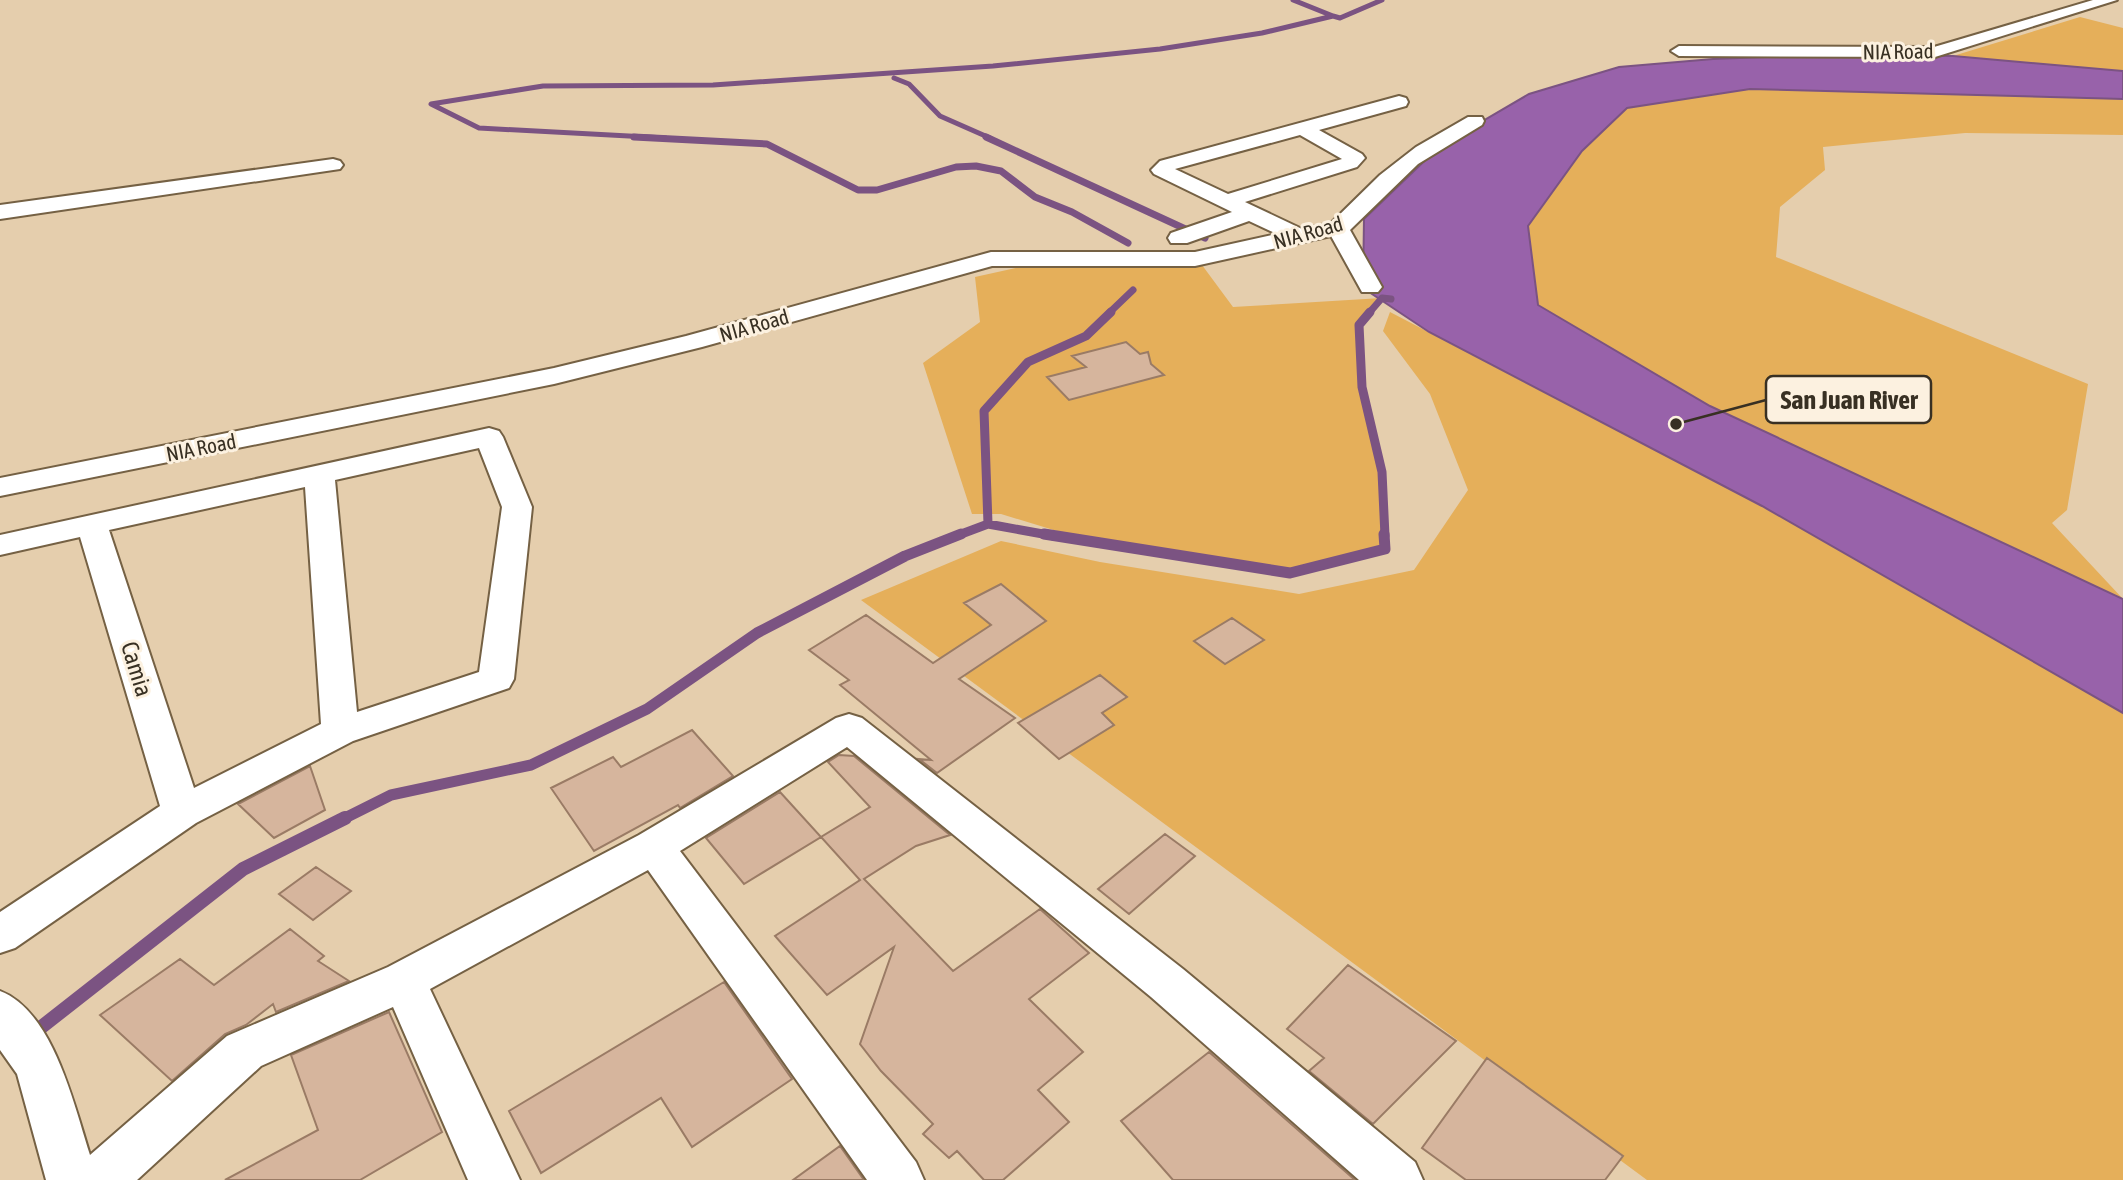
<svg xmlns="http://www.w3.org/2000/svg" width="2123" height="1180" font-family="'Asap Condensed',sans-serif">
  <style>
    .green { fill: #e5af5a }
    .water { fill: #9862aa; stroke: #7b5382; stroke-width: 2 }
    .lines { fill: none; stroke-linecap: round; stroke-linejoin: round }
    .stream-far4 { stroke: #7b5382; stroke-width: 5 }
    .stream-far3 { stroke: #7b5382; stroke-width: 7 }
    .stream-far2 { stroke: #7b5382; stroke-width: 9 }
    .stream-far1 { stroke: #7b5382; stroke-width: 11 }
    .stream { stroke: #7b5382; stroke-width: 14 }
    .building { fill: #d6b59d; stroke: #9a7b65; stroke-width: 2 }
    .street-casing { stroke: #756144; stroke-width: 4 }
    .street { fill: #fff; fill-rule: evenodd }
    .labels { text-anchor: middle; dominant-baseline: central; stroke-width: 6; stroke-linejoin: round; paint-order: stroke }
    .far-street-label { font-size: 21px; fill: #383023; stroke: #fcf1e0 }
    .street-label { font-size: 24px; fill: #383023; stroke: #fcf1e0 }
    .leader { fill: none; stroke: #383023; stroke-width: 2.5 }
    .callout-dot { fill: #383023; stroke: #fcf1e0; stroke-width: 2.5 }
    .callout { fill: #fcf1e0; stroke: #383023; stroke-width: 2.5 }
    .callout-label { font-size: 26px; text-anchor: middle; font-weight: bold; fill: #383023 }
  </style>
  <rect width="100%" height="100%" fill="#e5cead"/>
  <path class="green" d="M2080,17L2123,28V71L1953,56Z
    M1750,89L2123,99V135L1965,133L1823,147L1825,170L1780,207L1776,257L2088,384L2067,510L2052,523L2123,599L1710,406L1538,305L1528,226L1582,151L1627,108Z
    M1038,263L1202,265L1233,307L1382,298L1359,326L1362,387L1382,472L1385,549L1290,573L1106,546L1001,514H972L923,363L980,322L975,277Z
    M1390,312L1762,506L2123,713V1180H1647L861,600L1001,541L1100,562L1299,594L1414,570L1468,490L1430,394L1383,331Z"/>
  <path class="water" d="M1824,55L1953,56L2123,71V99L1750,89L1627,108L1582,151L1528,226L1538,305L1710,406L2123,599V713L1762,506L1429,332L1363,288L1364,219L1440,146L1529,94L1619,67L1713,59Z"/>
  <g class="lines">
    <path class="stream-far4" d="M1293,0L1333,16
      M894,78L909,84L940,116L990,138
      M666,138L479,128L431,104L543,86L713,85L993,66L1160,49L1262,33L1333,16L1340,18L1382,0"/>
    <path class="stream-far3" d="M634,137L767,144L858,190H877L956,167L976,166L1001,171L1035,197L1072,212L1128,243
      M986,137L1205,238
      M1109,313L1133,290
      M1369,313L1382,298L1391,299"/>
    <path class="stream-far2" d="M1370,312L1359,325L1362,387L1382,472L1385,536
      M988,524L984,411L1028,362L1086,336L1111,312
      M956,536L988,524L1054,536"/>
    <path class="stream-far1" d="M1044,534L1290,573L1385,549L1384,534
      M341,820L391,795L531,765L647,709L757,633L905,556L961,534"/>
    <path class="stream" d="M30,1036L243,869L345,818"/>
  </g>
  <path class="building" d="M1126,342L1140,354L1148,352L1151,364L1164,375L1069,400L1047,377L1086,367L1072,356Z
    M1001,584L1046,621L959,679L1015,718L937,773L919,759L931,760L840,685L849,680L809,650L866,615L933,663L991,625L964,603Z
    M1232,618L1264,640L1225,664L1194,641Z
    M1100,675L1127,697L1102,713L1114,725L1059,759L1018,723Z
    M692,730L733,776L680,808L678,805L594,851L551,788L613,757L621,767Z
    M839,755L854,756L950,835L916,846L864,879L953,971L1040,909L1089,953L1029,999L1083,1052L1038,1090L1069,1122L1003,1180H984L957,1151L949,1158L923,1134L933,1124L881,1071L860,1044L894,947L827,995L775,936L860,880L821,837L870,807L828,762Z
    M310,766L325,810L274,838L238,804Z
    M780,792L821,837L744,884L706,838Z
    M1165,834L1195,856L1129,914L1098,889Z
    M316,867L351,891L313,920L279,894Z
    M290,929L324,956L318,961L349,981L276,1012L273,1004L246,1025L225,1034L172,1081L100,1015L180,959L214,985Z
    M1348,965L1456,1041L1373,1124L1309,1071L1324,1058L1287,1029Z
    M724,982L792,1079L692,1147L661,1098L541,1173L509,1111Z
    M389,1012L442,1132L360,1180H225L318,1130L291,1055Z
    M1209,1052L1355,1180H1173L1121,1121Z
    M1487,1058L1623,1156L1605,1180H1466L1422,1148Z
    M840,1146L864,1180H793Z"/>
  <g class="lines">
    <defs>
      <path id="street" d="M2093,0H2117L1935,57L1679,56L1671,51L1679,46L1934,47Z
        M1399,96L1406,98L1408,102L1406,106L1319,130L1362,154L1365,158L1357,167L1245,202L1302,229L1331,223L1380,175L1416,147L1468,117H1482L1484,121L1482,125L1418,164L1350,230L1382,287L1378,292H1362L1331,236L1195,266H992L702,347L554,384L0,496V478L554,368L686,336L991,252H1195L1277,234L1249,221L1187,243H1171L1168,238L1171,233L1232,212L1154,174L1151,170L1160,161ZM1300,135L1342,159L1228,194L1175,169Z
        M333,159L340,161L343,165L340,169L0,219V205Z
        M489,428L499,431L503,437L532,507L514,679L509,688L353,741L196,823L15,948L0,953V912L160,806L80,537L0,555V535ZM479,448L502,507L479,672L357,712L335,480ZM305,487L321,724L194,788L109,530Z
        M849,714L862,718L1183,969L1415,1162L1423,1180H1359L1151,997L847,747L680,851L916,1162L924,1180H867L648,870L430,989L520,1180H468L393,1007L261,1066L137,1180H46L17,1074L0,1050V991C53,1011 74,1105 90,1155L227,1036L388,967L639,835L836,718Z"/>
    </defs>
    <use href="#street" class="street-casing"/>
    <use href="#street" class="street"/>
  </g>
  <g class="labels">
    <g class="far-street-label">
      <text transform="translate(1898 51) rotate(-1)">NIA Road</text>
      <text transform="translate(1308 232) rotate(-16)">NIA Road</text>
      <text transform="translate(754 325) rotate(-16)">NIA Road</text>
      <text transform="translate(201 447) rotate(-11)">NIA Road</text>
    </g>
    <g class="street-label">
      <text transform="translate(137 669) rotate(73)">Camia</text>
    </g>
  </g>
  <path class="leader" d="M1676 424L1766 400"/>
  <circle class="callout-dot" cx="1676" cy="424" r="7"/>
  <rect class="callout" x="1766" y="376" width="165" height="47" rx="7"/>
  <g class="callout-label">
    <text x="1849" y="409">San Juan River</text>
  </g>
</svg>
